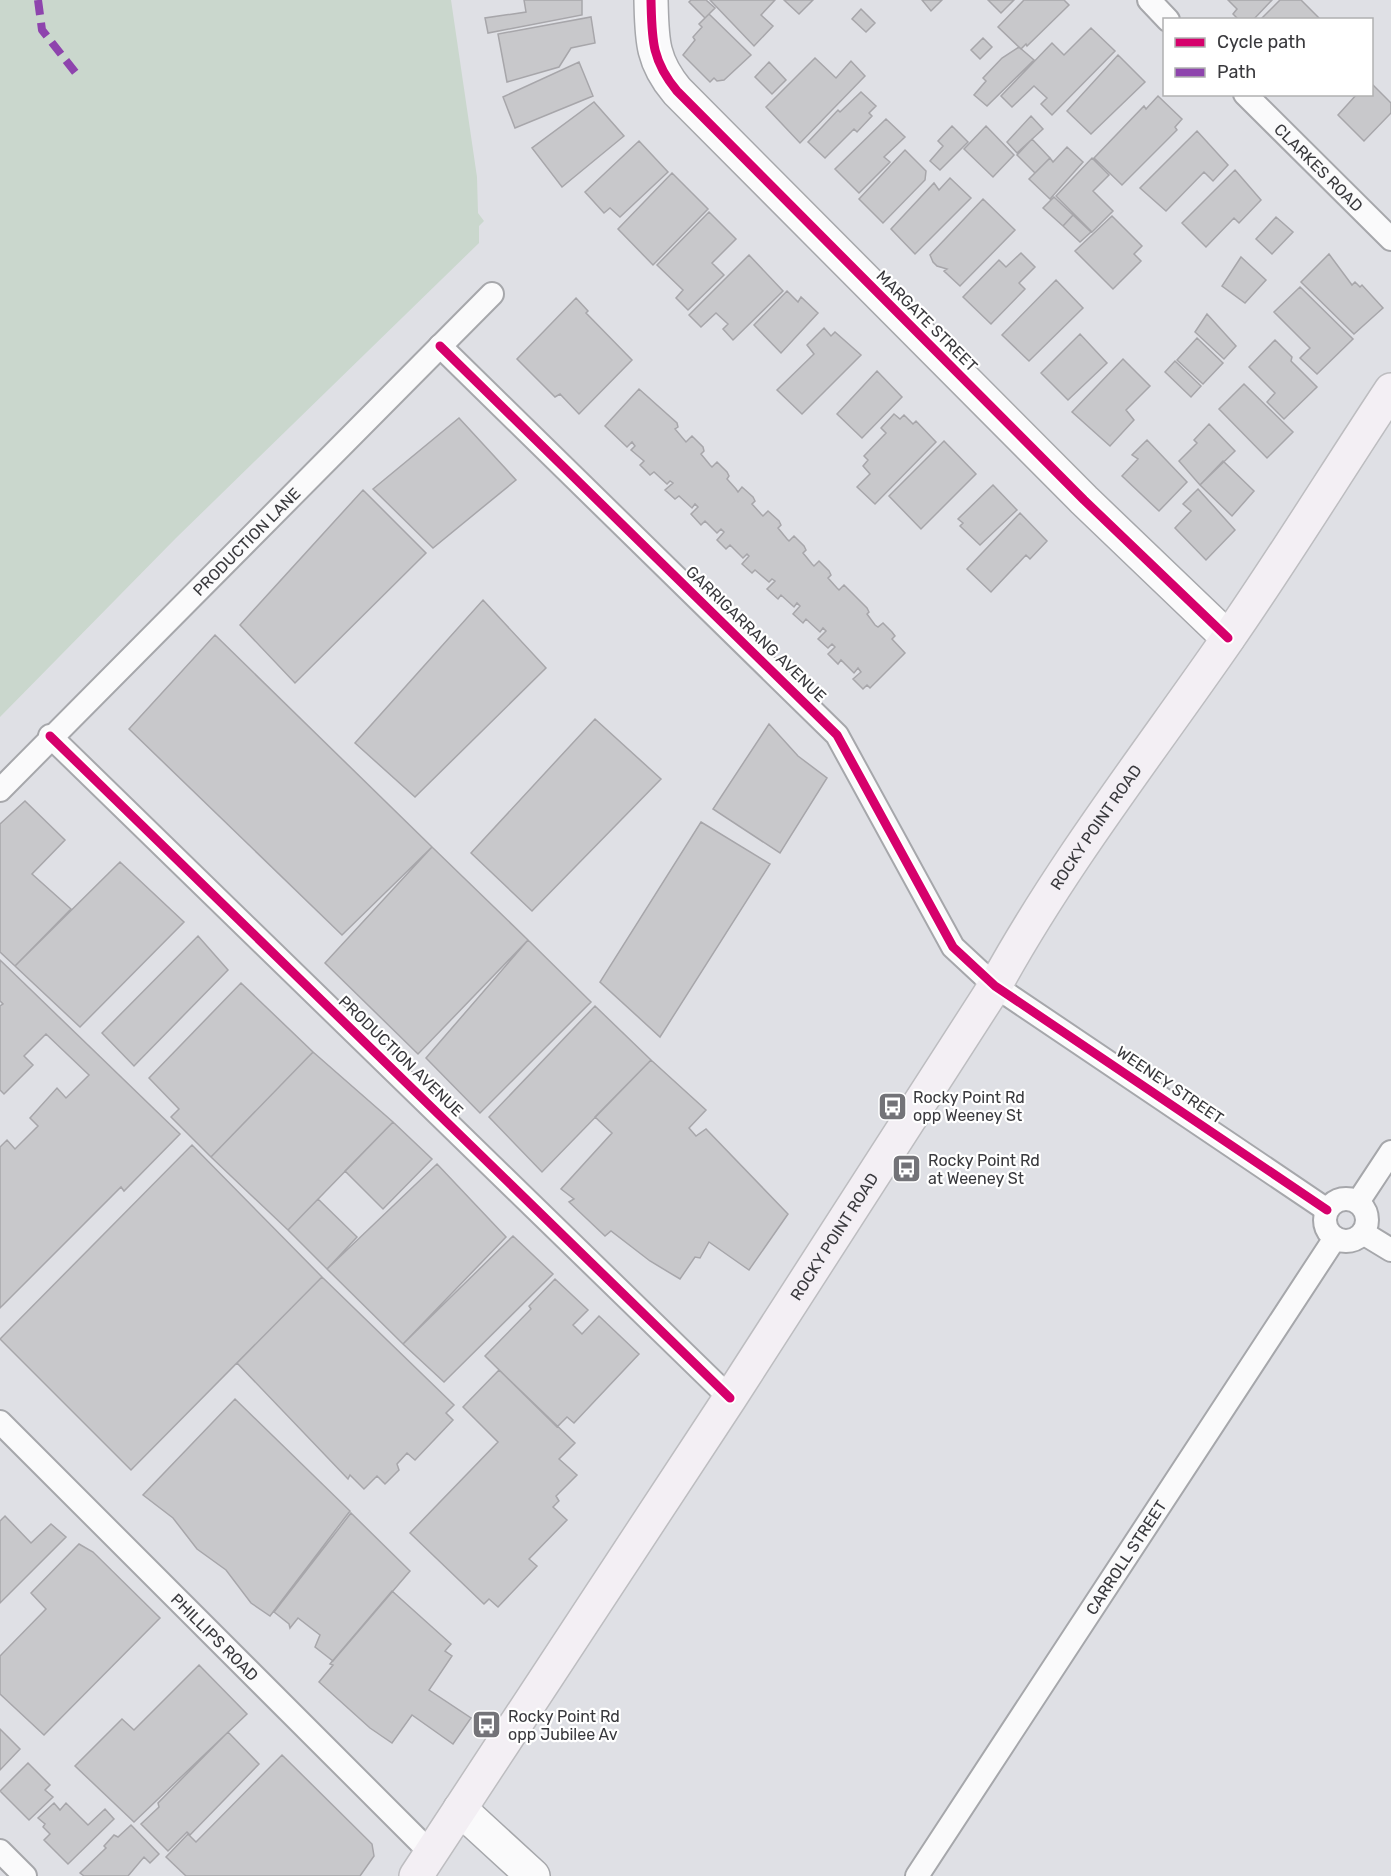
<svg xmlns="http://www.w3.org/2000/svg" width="1391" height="1876" font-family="Rubik,sans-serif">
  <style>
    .green { fill: #cad7cd }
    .building { fill: #c8c8cb; stroke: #a7a6aa; stroke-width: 1.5 }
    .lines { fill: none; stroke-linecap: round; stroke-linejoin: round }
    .street-casing { stroke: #a6a7ab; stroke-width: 26 }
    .secondary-casing { stroke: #a6a7ab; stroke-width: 36 }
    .primary-casing { stroke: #bdbdc0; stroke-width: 36 }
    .street { stroke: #fafafb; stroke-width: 22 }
    .secondary { stroke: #fafafb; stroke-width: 33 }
    .primary { stroke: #f3eff4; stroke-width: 33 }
    .quiet { stroke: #8e44ad; stroke-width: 8; stroke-dasharray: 15 8; stroke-linecap: butt }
    .cycleway-casing { stroke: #fff; stroke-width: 13 }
    .cycleway { stroke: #d6006c; stroke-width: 9 }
    .labels { text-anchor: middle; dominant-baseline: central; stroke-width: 4.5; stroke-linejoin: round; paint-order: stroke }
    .street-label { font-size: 16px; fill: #39393d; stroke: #fff }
    .poi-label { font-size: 16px; fill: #39393d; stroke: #fff; text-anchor: start }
  </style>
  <rect width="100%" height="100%" fill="#dfe0e5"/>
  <path class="green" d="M0,0H451L477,177L478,213L484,221L479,226V243L176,538L0,717Z"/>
  <path class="building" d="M524,0H582V15L488,33L485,18L526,12Z
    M691,0H706L715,8L705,18L689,2Z
    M710,0H775L761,15L773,26L754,46Z
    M784,0H813L799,14Z
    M922,0H942L931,11Z
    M988,0H1014L1001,13Z
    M1024,0H1064L1069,5L1027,46L1026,44L1021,49L998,27Z
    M1228,0H1272L1253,20H1239L1233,14L1237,9Z
    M1280,0H1301L1321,20H1260Z
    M861,9L875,23L866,32L852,19Z
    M709,14L751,55L724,80L717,81L714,78L710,82L683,55L695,40L693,37L702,27L699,24Z
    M591,17L595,43L571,48L559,67L507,82L498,34Z
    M1091,28L1115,51L1052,115L1041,104L1047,98L1034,86L1012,107L1001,96L1052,43L1064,55Z
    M983,38L992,47L980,59L971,50Z
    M1019,47L1034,60L987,106L974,95L986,81L983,78L1002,58Z
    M1118,55L1145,82L1091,134L1067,111Z
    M815,58L836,78L851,61L865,76L800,143L766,107Z
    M579,62L593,96L515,128L503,97Z
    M769,62L786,80L772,94L755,77Z
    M1372,84L1391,103V113L1364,141L1338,115L1357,94H1372Z
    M861,92L876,106L869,113L872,116L857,132L854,129L825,158L808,142L838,110L840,112Z
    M1158,96L1182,119L1175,127L1177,130L1122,185L1094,158L1144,106L1146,109Z
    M594,102L624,136L562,187L532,148Z
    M1031,116L1043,129L1017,153L1007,142Z
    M886,119L905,137L884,157L890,162L859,193L835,169Z
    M952,126L968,142L940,170L930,161L943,146L938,141Z
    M986,126L1014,155L993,177L964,149Z
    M1197,131L1228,165L1213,181L1204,172L1166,211L1140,188Z
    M1032,139L1050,158L1035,173L1017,155Z
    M639,141L668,172L620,217L610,208L604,213L585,192Z
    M1067,147L1083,162L1050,199L1029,179L1050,158L1053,162Z
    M905,150L926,171L925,180L883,223L859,199Z
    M1092,158L1109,175L1093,191L1113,211L1092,232L1056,196Z
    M1235,170L1261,200L1239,223L1234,218L1206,247L1182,223Z
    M672,173L708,209L653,265L618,229Z
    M950,178L971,198L915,254L891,229L934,183L939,190Z
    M1054,197L1073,215L1063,226L1043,208Z
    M983,199L1015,230L960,286L944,271L947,269L937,266L933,262L930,255Z
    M709,212L736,239L712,263L724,275L688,310L676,298L683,290L657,265Z
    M1073,215L1091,232L1080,242L1063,226Z
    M1112,216L1142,246L1134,254L1141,261L1113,289L1075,251Z
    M1276,217L1293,232L1272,254L1256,239Z
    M1021,253L1035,267L1019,283L1025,289L991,324L963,297L999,260L1006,267Z
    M1329,254L1352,285L1355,282L1360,287L1362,285L1383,308L1354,334L1301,282Z
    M749,255L783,291L733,340L723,329L728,324L716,313L701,327L689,315Z
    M1241,257L1266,280L1245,303L1222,286Z
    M1056,280L1083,308L1029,361L1002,335Z
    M1300,287L1353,339L1317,374L1300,358L1310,348L1274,312Z
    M787,291L798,302L801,297L818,313L781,353L754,325Z
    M576,298L588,311L586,313L632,360L579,414L560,394L555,397L517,359Z
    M1207,314L1236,346L1224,359L1195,332Z
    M824,328L831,336L835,332L861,355L802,414L777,390L814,354L807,345Z
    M1080,334L1107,363L1068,400L1041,373Z
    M1197,338L1223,363L1203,384L1177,360Z
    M1275,340L1292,357L1291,361L1317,387L1284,419L1267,402L1275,393L1249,367Z
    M1123,359L1150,386L1126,410L1134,420L1110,446L1072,412Z
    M1175,361L1201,386L1191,397L1165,372Z
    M877,371L902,397L862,438L837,414Z
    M1244,384L1293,432L1267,458L1219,409Z
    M639,389L677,423L678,427L675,429L686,442L692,436L703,447L704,451L701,454L710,465L712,467L717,462L727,472L729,476L727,479L736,489L738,492L742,487L753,497L755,501L752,504L761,514L763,516L768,511L779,521L781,525L778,528L787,539L789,541L794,536L804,546L806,550L803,553L812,564L814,566L819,561L829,571L831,575L828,578L837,588L839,590L844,585L867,608L869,612L867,614L875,625L878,627L883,623L892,632L895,636L892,639L905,653L870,688L867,685L863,689L853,679L861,672L858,668L854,673L841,660L838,664L828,654L835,647L832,644L828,648L818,639L826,631L823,628L820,632L806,619L803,623L793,614L800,606L797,603L794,607L781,595L778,599L767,589L775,581L772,579L769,582L755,570L752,573L742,564L749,556L747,554L743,558L730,545L726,549L717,540L724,532L721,529L717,533L705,521L701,525L691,514L698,507L695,504L692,508L679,496L675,499L665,490L673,483L670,481L667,484L654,472L650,475L640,465L644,461L631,450L635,446L632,442L627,447L605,426Z
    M894,414L900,419L904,415L913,424L916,421L936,442L875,504L857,487L870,474L863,466L868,460L864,456L886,433L881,428Z
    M459,418L516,480L433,548L373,489Z
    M1209,424L1235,451L1200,485L1179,461L1197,443L1194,440Z
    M1147,440L1187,482L1159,511L1122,476L1138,459L1132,455Z
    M944,441L976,474L921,529L889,496Z
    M1223,461L1254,491L1232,516L1200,485Z
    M993,485L1017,510L980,545L960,526L963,523L958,519Z
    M1198,489L1235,530L1206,560L1175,528L1191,511L1183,504Z
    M363,490L426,553L295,683L240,625Z
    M1020,513L1047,541L1030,559L1026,555L991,592L967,569Z
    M483,600L546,668L415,797L355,743Z
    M215,635L432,847L342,935L129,729Z
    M595,719L661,779L532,911L471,853Z
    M769,724L798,756L827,778L780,853L713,809Z
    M25,801L65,840L32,874L71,909L15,966L0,952V824Z
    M701,822L770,864L660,1037L600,982Z
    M432,847L528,940L418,1054L325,963Z
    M120,862L184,922L80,1027L15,966Z
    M198,936L228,970L134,1066L102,1033Z
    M528,940L591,1002L480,1113L426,1058Z
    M0,960L180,1134L124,1191L121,1187L0,1308V1147L7,1140L15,1149L38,1126L30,1118L57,1088L66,1098L89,1075L46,1034L24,1056L33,1065L4,1094L0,1090V1006L3,1004L0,1001Z
    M241,983L313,1052L211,1157L171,1117L179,1109L149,1078Z
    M595,1006L651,1060L542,1172L489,1117Z
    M313,1052L393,1122L288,1230L211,1157Z
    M651,1060L706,1110L689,1128L696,1136L706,1129L788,1214L749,1270L709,1242L700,1258L695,1257L680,1279L650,1261L611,1231L605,1236L569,1202L574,1199L561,1189L612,1133L595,1117Z
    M393,1122L432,1159L383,1209L345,1171Z
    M192,1145L322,1277L131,1470L0,1339Z
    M437,1164L506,1237L403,1344L327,1269Z
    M318,1199L357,1237L327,1269L288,1230Z
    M513,1236L553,1274L444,1382L403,1344Z
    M322,1277L454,1405L446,1413L453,1420L415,1460L407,1453L397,1464L399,1470L385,1484L377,1476L364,1489L350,1475L348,1479L237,1363Z
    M555,1279L588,1310L573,1325L582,1334L599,1316L639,1354L574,1423L567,1417L557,1427L485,1356L531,1309L529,1306Z
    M499,1370L575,1443L559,1459L577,1475L556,1496L559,1501L553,1507L567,1520L529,1559L537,1566L498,1607L489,1599L484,1604L410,1533L498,1442L463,1407Z
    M235,1399L350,1511L270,1616L251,1603L226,1570L197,1549L173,1518L143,1495Z
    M351,1513L410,1571L333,1661L315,1647L320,1635L298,1618L290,1628L289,1624L274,1612Z
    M5,1516L31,1543L51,1524L66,1537L0,1603V1521Z
    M79,1544L93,1552L160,1618L44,1735L0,1694V1656L46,1609L31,1593Z
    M392,1591L451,1644L445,1651L452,1656L429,1690L471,1718L453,1744L412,1715L392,1743L370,1728L319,1682L333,1665L330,1664Z
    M199,1665L247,1714L134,1822L75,1766L122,1719L134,1730Z
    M0,1729L20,1749L0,1770Z
    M228,1732L259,1764L190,1835L187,1832L168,1851L141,1824L159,1807L158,1803Z
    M282,1755L372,1844L374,1856L360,1876H186L166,1857L188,1834L196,1842Z
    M28,1763L50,1785L45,1790L53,1797L29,1820L0,1791Z
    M54,1803L60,1810L66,1803L88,1825L105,1809L114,1819L68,1864L44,1840L50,1834L43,1827L45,1824L38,1818Z
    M131,1825L159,1854L150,1863L144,1857L128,1876H84L80,1873L106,1848L104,1846L114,1835L118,1837Z"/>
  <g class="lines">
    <defs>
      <g id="street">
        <path d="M1149,0L1168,20"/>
        <path id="s1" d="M1245,94L1391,239"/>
        <path d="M440,346L837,735L953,947L995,986L1327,1210"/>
        <path d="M50,736L730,1398"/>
        <path id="s2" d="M0,790L492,294"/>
        <circle cx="1346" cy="1220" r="21"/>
        <path d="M1358,1202L1391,1152"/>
        <path d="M1363,1233L1391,1250"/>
        <path id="s3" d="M0,1422L431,1853"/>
        <path d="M0,1851L25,1876"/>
        <path id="s4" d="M917,1876L1335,1238"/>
      </g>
      <path id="secondary" d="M651,0C652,38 651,60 677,91L1084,500L1228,638
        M460,1809L533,1876"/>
      <g id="primary">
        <path id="s5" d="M416,1876L730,1398L995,986C1062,864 1148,754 1227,640C1284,558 1336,473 1391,390"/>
      </g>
    </defs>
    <use href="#street" class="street-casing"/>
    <use href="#secondary" class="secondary-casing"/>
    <use href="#primary" class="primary-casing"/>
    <use href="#street" class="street"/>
    <use href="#secondary" class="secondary"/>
    <use href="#primary" class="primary"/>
    <path class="quiet" d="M38,0L42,30L79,77"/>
    <defs>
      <path id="cycleway" d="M651,0C652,38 651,60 677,91L1084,500L1228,638
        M440,346L837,735L953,947L995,986L1327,1210
        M50,736L730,1398"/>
    </defs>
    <use href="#cycleway" class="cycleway-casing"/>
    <use href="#cycleway" class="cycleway"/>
  </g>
  <defs>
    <symbol id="bus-square" viewBox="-11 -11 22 22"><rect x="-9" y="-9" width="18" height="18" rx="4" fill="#737378" stroke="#fff"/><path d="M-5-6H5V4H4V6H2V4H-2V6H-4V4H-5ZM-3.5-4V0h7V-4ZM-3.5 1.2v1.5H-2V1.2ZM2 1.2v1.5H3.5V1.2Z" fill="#fff"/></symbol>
  </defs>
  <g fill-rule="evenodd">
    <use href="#bus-square" x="876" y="1090" width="33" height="33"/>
    <use href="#bus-square" x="890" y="1152" width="33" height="33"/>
    <use href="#bus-square" x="470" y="1708" width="33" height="33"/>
  </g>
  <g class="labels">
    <g class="street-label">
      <text stroke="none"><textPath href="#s1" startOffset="104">CLARKES ROAD</textPath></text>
      <text transform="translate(927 321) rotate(45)">MARGATE STREET</text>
      <text stroke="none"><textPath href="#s2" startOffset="350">PRODUCTION LANE</textPath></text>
      <text transform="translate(756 634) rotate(44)">GARRIGARRANG AVENUE</text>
      <text stroke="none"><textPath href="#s5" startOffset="1250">ROCKY POINT ROAD</textPath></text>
      <text transform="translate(401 1056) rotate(44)">PRODUCTION AVENUE</text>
      <text transform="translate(1170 1085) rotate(34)">WEENEY STREET</text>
      <text stroke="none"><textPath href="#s5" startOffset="764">ROCKY POINT ROAD</textPath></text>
      <text stroke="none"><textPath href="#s4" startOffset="381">CARROLL STREET</textPath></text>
      <text stroke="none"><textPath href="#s3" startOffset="304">PHILLIPS ROAD</textPath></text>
    </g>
    <g class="poi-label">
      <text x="913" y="1097">Rocky Point Rd<tspan x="913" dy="18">opp Weeney St</tspan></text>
      <text x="928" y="1160">Rocky Point Rd<tspan x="928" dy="18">at Weeney St</tspan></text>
      <text x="508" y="1716">Rocky Point Rd<tspan x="508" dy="18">opp Jubilee Av</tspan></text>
    </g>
  </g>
  <rect x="1163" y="18" width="210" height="78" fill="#ffffff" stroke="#b0b0b1" stroke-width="1.5"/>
  <rect x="1175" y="38" width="30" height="9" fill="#d6006c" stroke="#b0b0b1" stroke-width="1.5"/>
  <text x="1217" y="48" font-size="18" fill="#39393d">Cycle path</text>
  <rect x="1175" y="68" width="30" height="9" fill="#8e44ad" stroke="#b0b0b1" stroke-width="1.5"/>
  <text x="1217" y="78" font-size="18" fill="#39393d">Path</text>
</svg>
